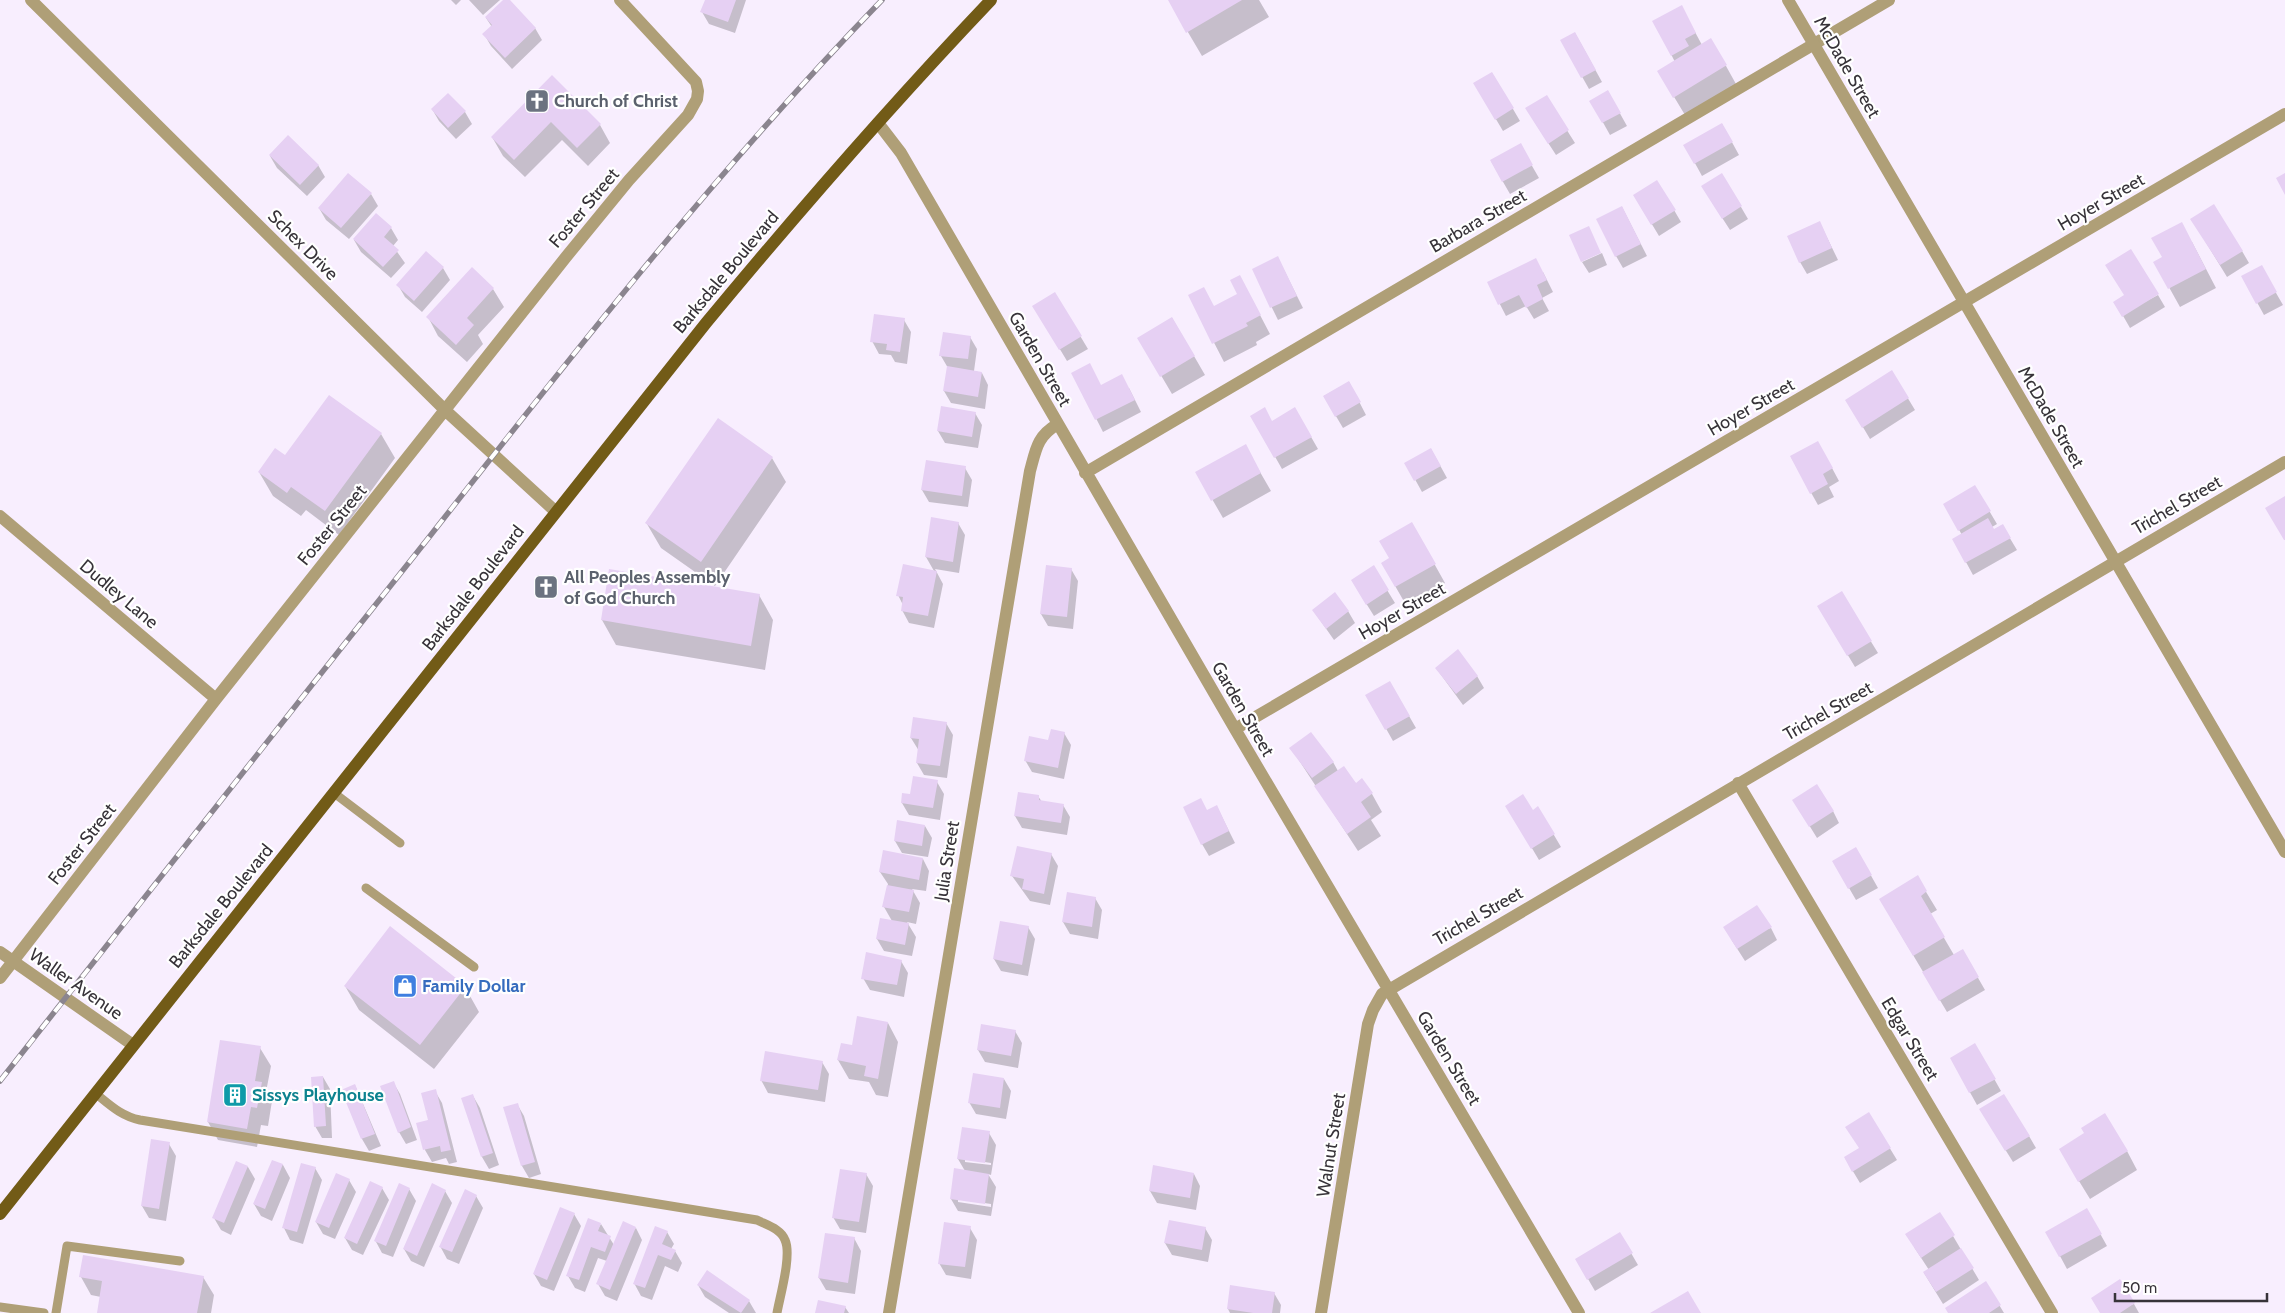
<svg xmlns="http://www.w3.org/2000/svg" width="2285" height="1313" font-family="Cabin,sans-serif">
  <style>
    .shadow { fill: #0003; fill-rule: evenodd }
    .building { fill: #e6d0f3 }
    .lines { fill: none; stroke-linecap: round; stroke-linejoin: round }
    .service { stroke: #af9f77; stroke-width: 9 }
    .minor { stroke: #af9f77; stroke-width: 12 }
    .tertiary { stroke: #af9f77; stroke-width: 12 }
    .primary { stroke: #725b17; stroke-width: 12 }
    .rail-casing { stroke: #8b858f; stroke-width: 5.5 }
    .rail { stroke: #fff; stroke-width: 4; stroke-dasharray: 11; stroke-linecap: butt }
    .labels { text-anchor: middle; dominant-baseline: central; stroke-width: 4.5; stroke-linejoin: round; paint-order: stroke }
    .street-label { font-size: 18px; fill: #373339; stroke: #fff }
    .worship-label { font-size: 18px; font-weight: bold; fill: #5b616d; stroke: #fff; text-anchor: start }
    .shop-label { font-size: 18px; font-weight: bold; fill: #366cbe; stroke: #fff; text-anchor: start }
    .culture-label { font-size: 18px; font-weight: bold; fill: #0d838f; stroke: #fff; text-anchor: start }
  </style>
  <rect width="100%" height="100%" fill="#f8eefe"/>
  <path class="shadow" d="M451,0H461L456,5Z
    M469,0H500L483,15Z
    M505,0H509L535,28L542,40L512,69L491,46L484,34L492,27L486,18Z
    M706,0H746L735,33L709,24L702,12Z
    M1169,0H1259L1269,17L1202,56Z
    M1688,19L1702,45L1726,66L1736,84L1685,115L1659,72L1675,62L1654,21Z
    M1575,33L1602,82L1589,89L1562,41Z
    M1492,73L1520,121L1503,131L1475,84Z
    M552,77L600,125L610,143L588,166L562,140L525,177L503,156L492,137Z
    M1608,92L1627,126L1610,135L1591,101Z
    M1546,97L1575,143L1556,155L1534,121Z
    M432,109L465,112L472,124L456,139L439,121Z
    M1722,124L1739,155L1702,176L1685,145Z
    M1520,145L1539,178L1510,194L1491,161Z
    M270,156L318,165L325,177L307,196L277,168Z
    M371,194L378,206L349,239L326,220L319,208Z
    M1635,196L1674,210L1681,222L1659,236Z
    M1710,199L1741,207L1748,219L1730,230Z
    M1622,207L1647,256L1623,268L1616,256Z
    M377,215L391,228L398,240L393,246L405,263L391,278L361,252L354,240Z
    M1820,223L1838,260L1807,274L1800,262Z
    M2199,231L2242,251L2249,263L2227,277Z
    M2192,242L2216,288L2180,307L2155,262Z
    M426,253L443,268L450,280L422,312L405,297L398,285Z
    M1602,253L1607,265L1589,273L1582,262Z
    M2261,267L2283,305L2264,315L2243,277Z
    M1253,269L1284,270L1303,308L1278,320Z
    M1543,272L1553,292L1542,298L1549,311L1534,319L1526,306L1506,316L1489,283Z
    M1240,277L1270,334L1256,342L1257,345L1224,362L1190,296L1215,307L1239,295Z
    M493,289L504,307L478,335L483,344L467,362L438,336L428,317Z
    M1055,294L1088,349L1067,361L1034,306Z
    M2158,295L2165,307L2130,328L2122,314Z
    M1172,318L1205,375L1172,394L1139,338Z
    M904,320L911,332L907,364L895,362L891,355L879,354L872,341Z
    M970,337L977,349L974,371L982,373L988,385L985,409L951,403L944,391L948,368L941,356Z
    M1892,372L1915,410L1870,439L1854,412Z
    M1073,373L1101,386L1129,388L1141,412L1103,432Z
    M1349,382L1366,415L1343,428L1324,396Z
    M1295,409L1318,449L1282,469L1252,416L1272,422Z
    M975,413L982,425L978,448L945,443L938,431Z
    M381,434L395,458L339,535L306,510L301,516L273,496L259,472Z
    M1245,446L1271,491L1223,518L1197,473Z
    M1431,449L1447,478L1422,492L1406,463Z
    M1825,455L1839,481L1829,487L1834,497L1818,505L1791,457Z
    M772,458L786,482L715,586L661,548L647,524Z
    M965,468L972,480L968,507L929,502L922,490Z
    M1975,487L1997,524L1992,527L1994,530L2002,525L2017,550L1973,575L1954,540L1962,535L1945,505Z
    M958,523L965,535L959,573L935,569L943,584L934,628L909,623L902,610L903,605L898,595L934,571L926,557Z
    M1412,524L1445,583L1406,605L1382,563L1391,559Z
    M1373,567L1395,603L1374,616L1359,592Z
    M1071,569L1078,581L1073,629L1048,626L1041,614Z
    M1841,593L1878,653L1855,667L1819,607Z
    M759,595L773,620L765,670L616,645L602,620Z
    M1313,610L1348,611L1355,623L1334,640Z
    M1436,668L1477,676L1484,688L1463,705Z
    M1390,683L1416,728L1393,741L1367,695Z
    M946,723L953,735L947,778L924,775L917,763L919,751L911,738Z
    M1064,733L1071,745L1064,779L1032,772L1025,760Z
    M1291,748L1333,762L1338,771L1372,794L1382,812L1371,820L1381,836L1358,851Z
    M937,782L944,794L940,820L909,815L902,803L911,795Z
    M1038,796L1042,802L1063,805L1070,817L1067,835L1022,828L1015,816Z
    M1507,806L1532,812L1538,808L1561,847L1539,860Z
    M1217,807L1235,843L1209,856L1202,844Z
    M1833,811L1839,823L1817,838L1801,812Z
    M925,826L932,838L928,857L902,853L895,841Z
    M1856,849L1878,888L1856,900L1834,862Z
    M1051,854L1058,866L1050,905L1030,901L1012,876Z
    M923,859L929,871L926,891L912,889L920,903L916,924L907,922L916,937L912,956L884,951L877,939L892,921L884,907L888,884L880,872Z
    M1917,877L1937,910L1930,914L1954,955L1962,950L1985,990L1947,1012L1891,918Z
    M1095,898L1102,910L1098,939L1070,934L1063,922Z
    M1028,927L1035,939L1028,976L1001,971L994,959Z
    M1771,928L1777,940L1745,961L1731,939Z
    M901,961L908,973L904,997L870,990L863,978Z
    M345,986L465,987L479,1012L434,1069L359,1010Z
    M888,1023L898,1042L888,1097L876,1095L869,1082L849,1079L838,1060L853,1046Z
    M1015,1031L1022,1043L1018,1068L985,1062L978,1050Z
    M1975,1045L2001,1091L1977,1105L1951,1058Z
    M260,1048L271,1066L266,1092L272,1101L268,1126L261,1125L257,1147L218,1140L208,1122Z
    M822,1062L829,1074L825,1102L768,1093L761,1080Z
    M323,1077L330,1089L332,1138H322L315,1126Z
    M1004,1079L1011,1091L1006,1119L976,1114L969,1102Z
    M393,1082L400,1094L417,1140L406,1144L399,1132Z
    M355,1085L381,1146L369,1151L362,1139Z
    M435,1091L442,1103L457,1162L449,1164L446,1158L432,1162L425,1150L418,1124L430,1120Z
    M473,1096L480,1108L499,1165L489,1169L482,1157Z
    M517,1104L524,1116L541,1174L529,1178L522,1166L505,1108Z
    M1869,1114L1897,1160L1860,1183L1845,1158L1860,1149Z
    M1988,1122L2029,1136L2036,1148L2013,1162Z
    M989,1133L996,1145L991,1175L988,1174L996,1187L991,1216L958,1211L951,1199L965,1171L958,1159ZM965,1159L991,1163V1165L965,1162ZM958,1199L991,1204V1207L958,1202Z
    M169,1144L176,1156L166,1221L149,1218L142,1206Z
    M2127,1151L2137,1170L2090,1199L2071,1168Z
    M273,1161L283,1165L290,1178L272,1221L261,1216L254,1204Z
    M237,1163L248,1167L255,1179L231,1235L221,1230L214,1218Z
    M315,1168L322,1180L303,1244L290,1240L284,1228Z
    M866,1174L873,1186L866,1233L840,1229L833,1217Z
    M1194,1174L1200,1186L1196,1210L1157,1203L1150,1191Z
    M349,1180L356,1192L335,1239L323,1234L316,1222Z
    M382,1188L389,1200L363,1255L352,1250L345,1238Z
    M409,1189L416,1201L393,1257L382,1253L375,1240Z
    M445,1191L452,1203L424,1267L411,1261L404,1249Z
    M476,1196L483,1208L459,1264L447,1259L440,1246Z
    M2087,1210L2107,1246L2067,1269L2047,1232Z
    M574,1214L581,1226L554,1291L541,1286L534,1274Z
    M1940,1214L1979,1280L1943,1304L1924,1273L1929,1270L1914,1247Z
    M601,1224L614,1245L636,1228L642,1240L617,1301L605,1296L598,1284L607,1261L598,1258L585,1292L575,1288L568,1276Z
    M970,1228L977,1240L971,1279L946,1275L939,1263Z
    M1205,1228L1212,1240L1208,1262L1172,1255L1165,1243Z
    M667,1232L674,1244L671,1249L675,1251L682,1263L678,1272L665,1266L652,1300L641,1296L634,1283Z
    M1620,1234L1638,1265L1595,1291L1577,1260Z
    M854,1238L861,1251L855,1294L826,1290L819,1278Z
    M81,1277H203L214,1295L211,1313H98L101,1297L91,1295Z
    M1986,1283L2004,1313H1949Z
    M698,1285L749,1301L756,1313H729L705,1297Z
    M1274,1293L1281,1305L1280,1313H1230L1228,1309Z
    M2134,1304L2139,1313H2101Z
    M845,1307L849,1313H816Z"/>
  <path class="building" d="M503,0H510L536,28L505,58L482,34L492,25L485,17Z
    M705,0H736L728,22L700,12Z
    M1168,0H1242L1186,33Z
    M1682,5L1696,33L1685,39L1689,46L1671,56L1652,21Z
    M1575,32L1596,70L1581,78L1560,40Z
    M1711,38L1727,65L1673,98L1657,71Z
    M1492,72L1514,108L1495,120L1473,83Z
    M552,75L601,124L577,148L551,122L514,160L491,137Z
    M1608,90L1621,113L1602,123L1589,101Z
    M448,93L466,111L448,128L431,109Z
    M1547,95L1569,130L1548,144L1525,108Z
    M1722,123L1733,142L1694,164L1683,145Z
    M288,135L319,165L300,185L269,155Z
    M1521,143L1533,165L1502,182L1490,160Z
    M348,173L372,193L341,228L318,208Z
    M1722,173L1742,206L1722,219L1701,186Z
    M2285,173V195L2276,178Z
    M1657,180L1676,210L1651,225L1633,195Z
    M2214,204L2243,251L2220,265L2190,219Z
    M1622,206L1641,244L1615,257L1596,219Z
    M376,213L392,227L384,237L399,250L383,267L353,239Z
    M1820,221L1832,248L1799,263L1787,236Z
    M2182,222L2206,269L2168,289L2153,262L2162,257L2151,238Z
    M1589,226L1601,253L1581,262L1569,235Z
    M2131,249L2159,294L2122,317L2113,302L2124,295L2105,265Z
    M426,251L444,267L414,301L396,285Z
    M1278,256L1297,296L1270,308L1252,269Z
    M1536,258L1547,280L1537,285L1543,299L1526,308L1519,295L1498,305L1487,282Z
    M2262,265L2277,292L2256,304L2241,276Z
    M472,267L494,288L467,318L474,325L456,345L426,317Z
    M1240,275L1261,315L1246,323L1248,326L1212,344L1188,295L1204,287L1214,306L1237,294L1230,280Z
    M1055,292L1082,336L1059,350L1032,306Z
    M874,314L905,318L900,352L886,350L887,344L870,342Z
    M1172,317L1195,356L1160,377L1137,338Z
    M943,332L971,336L968,359L939,356Z
    M1090,363L1101,385L1122,374L1135,400L1095,420L1071,373Z
    M947,366L982,372L978,397L943,391Z
    M1892,370L1909,398L1862,428L1845,400Z
    M1349,381L1361,402L1335,417L1323,396Z
    M329,395L382,433L325,511L291,487L287,493L258,472L275,448L285,455Z
    M941,406L976,412L972,437L937,431Z
    M1265,407L1272,421L1295,407L1312,437L1274,458L1250,416Z
    M718,418L773,457L701,562L645,523Z
    M1818,441L1833,468L1823,474L1828,484L1810,494L1790,456Z
    M1246,444L1261,473L1211,501L1195,472Z
    M1431,448L1441,466L1414,481L1404,463Z
    M926,460L966,466L962,496L921,490Z
    M1975,485L1991,511L1958,531L1943,504Z
    M2285,496V540H2284L2265,508Z
    M931,517L959,522L953,562L925,557Z
    M1988,518L1994,529L2003,524L2011,538L1965,563L1952,539Z
    M1412,522L1436,564L1395,587L1381,563L1389,558L1379,541Z
    M903,564L937,571L928,616L901,611L903,597L896,596Z
    M1046,565L1072,568L1067,617L1040,614Z
    M1374,565L1389,590L1366,605L1351,580Z
    M609,569L760,594L751,646L601,620Z
    M1842,591L1872,641L1847,656L1817,606Z
    M1335,592L1349,611L1326,629L1312,610Z
    M1458,649L1478,676L1456,694L1435,668Z
    M1390,681L1410,716L1385,730L1365,695Z
    M913,717L947,722L940,766L916,763L919,739L910,738Z
    M1051,729L1065,732L1058,768L1024,761L1029,736L1048,740Z
    M1311,732L1334,762L1312,778L1289,748Z
    M1344,766L1356,783L1362,778L1373,793L1361,802L1371,817L1347,834L1314,786Z
    M913,776L938,780L933,808L901,803L902,793L910,794Z
    M1817,784L1834,811L1809,827L1792,800Z
    M1018,792L1039,795V800L1064,804L1061,823L1014,816Z
    M1523,794L1533,810L1538,806L1555,834L1531,849L1505,806Z
    M1201,798L1207,810L1217,805L1229,831L1201,845L1183,807Z
    M897,820L925,825L922,846L894,841Z
    M1017,846L1052,853L1044,894L1022,889L1024,879L1010,876Z
    M1856,847L1872,875L1848,889L1832,861Z
    M883,850L923,858L919,880L879,872Z
    M1918,875L1927,891L1921,896L1945,937L1913,956L1879,899Z
    M887,885L914,890L909,912L882,907Z
    M1067,892L1096,897L1092,927L1062,922Z
    M1757,905L1772,927L1737,949L1723,927Z
    M880,918L909,923L905,945L876,939Z
    M1000,921L1029,926L1022,965L993,959Z
    M390,926L466,986L420,1045L344,986Z
    M1963,949L1979,977L1939,1001L1922,972Z
    M866,952L902,960L897,985L861,979Z
    M857,1016L888,1022L878,1079L864,1076L866,1066L837,1060L841,1043L852,1045Z
    M981,1024L1016,1030L1011,1056L977,1050Z
    M220,1040L261,1046L255,1081L262,1082L257,1108L251,1107L247,1129L207,1122Z
    M1975,1043L1996,1079L1969,1093L1950,1058Z
    M765,1051L823,1061L818,1090L760,1081Z
    M973,1073L1004,1078L1000,1108L968,1103Z
    M323,1076L326,1126L314,1127L311,1077Z
    M394,1081L411,1127L398,1133L380,1086Z
    M355,1084L375,1134L361,1139L341,1090Z
    M436,1089L451,1150L441,1152L440,1146L423,1150L416,1123L428,1120L421,1093Z
    M473,1094L493,1153L481,1157L461,1098Z
    M2004,1094L2030,1136L2005,1151L1979,1109Z
    M518,1103L535,1162L521,1166L503,1107Z
    M1869,1112L1891,1148L1852,1172L1844,1157L1859,1148L1845,1127Z
    M2105,1113L2128,1151L2078,1182L2059,1149L2084,1133L2081,1128Z
    M962,1127L990,1131L985,1163L957,1159Z
    M151,1139L170,1142L159,1209L141,1206Z
    M272,1160L283,1164L265,1209L253,1204Z
    M236,1161L248,1166L224,1223L212,1218Z
    M301,1163L316,1167L297,1232L282,1228Z
    M1153,1165L1194,1173L1190,1198L1149,1191Z
    M954,1168L989,1174L985,1204L950,1199Z
    M840,1169L867,1173L859,1222L832,1218Z
    M336,1173L350,1179L329,1228L315,1222Z
    M370,1181L383,1187L357,1244L344,1238Z
    M399,1183L410,1188L386,1246L374,1241Z
    M432,1183L446,1190L417,1256L403,1249Z
    M465,1189L477,1195L452,1252L439,1247Z
    M560,1207L575,1213L547,1280L533,1274Z
    M2087,1208L2102,1234L2059,1257L2045,1232Z
    M1940,1212L1955,1235L1921,1258L1905,1234Z
    M588,1218L601,1223L598,1231L611,1236L605,1252L591,1247L579,1280L566,1276Z
    M1169,1220L1206,1227L1202,1250L1164,1243Z
    M623,1221L636,1227L610,1290L596,1284Z
    M944,1222L971,1226L965,1267L938,1264Z
    M655,1226L668,1231L662,1244L676,1250L671,1260L658,1255L645,1288L633,1284Z
    M1620,1232L1633,1253L1587,1280L1575,1259Z
    M825,1233L855,1237L848,1283L818,1278Z
    M1961,1248L1974,1268L1936,1292L1923,1272Z
    M83,1255L204,1276L197,1313H97L102,1281L79,1277Z
    M707,1270L750,1300L741,1313L697,1285Z
    M2120,1279L2135,1303L2120,1313H2100L2091,1298Z
    M1986,1281L2001,1305L1989,1313H1948L1945,1308Z
    M1230,1285L1275,1292L1272,1313H1253L1227,1309Z
    M1688,1291L1701,1313H1650Z
    M818,1300L846,1306L844,1313H815Z"/>
  <g class="lines">
    <path class="service" d="M334,793L400,843
      M366,888L474,967
      M95,1093C110,1105 121,1116 140,1120L757,1220C767,1225 781,1229 785,1240C792,1255 780,1296 777,1313
      M0,1307L44,1313
      M56,1313L67,1246L180,1261"/>
    <path class="minor" d="M31,0L446,411L555,511
      M878,123L901,153L1235,729L1579,1313
      M1085,473L1889,0
      M0,516L216,699
      M1235,729L2285,114
      M1738,783L2052,1313
      M0,978L216,699L566,257L629,180L688,115L697,99L698,91L696,82L620,0
      M889,1313L1030,471C1036,449 1037,436 1058,424
      M1321,1313L1368,1024L1373,1010L1382,994L2285,462"/>
    <path class="tertiary" d="M1788,0L2285,852
      M0,952L133,1045"/>
    <path class="primary" d="M0,1214L706,323C798,212 892,104 991,0"/>
    <defs>
      <path id="rail" d="M0,1081C144,899 286,717 430,536C574,352 719,168 882,0"/>
    </defs>
    <use href="#rail" class="rail-casing"/>
    <use href="#rail" class="rail"/>
  </g>
  <defs>
    <symbol id="church-square" viewBox="-11 -11 22 22"><rect x="-9" y="-9" width="18" height="18" rx="4" fill="#6b7280" stroke="#fff"/><path d="M-1.2-6h2.4v3.5h3.3v2.4h-3.3V6h-2.4V-.1h-3.3v-2.4h3.3Z" fill="#fff"/></symbol>
    <symbol id="shop-square" viewBox="-11 -11 22 22"><rect x="-9" y="-9" width="18" height="18" rx="4" fill="#3f7fe0" stroke="#fff"/><path d="M-5-2.5h2.3a2.7 3.5 0 0 1 5.4 0H5L5.5 6h-11ZM-1.5-2.5h3a1.5 2.3 0 0 0-3 0Z" fill="#fff"/></symbol>
    <symbol id="building-square" viewBox="-11 -11 22 22"><rect x="-9" y="-9" width="18" height="18" rx="4" fill="#0f9aa8" stroke="#fff"/><path d="M-4-6H4V6H1V3H-1V6H-4ZM-2.5-4.3h1.7v1.8h-1.7ZM.8-4.3h1.7v1.8H.8ZM-2.5-1h1.7V.8h-1.7ZM.8-1h1.7V.8H.8Z" fill="#fff"/></symbol>
  </defs>
  <g fill-rule="evenodd">
    <use href="#church-square" x="523" y="87" width="28" height="28"/>
    <use href="#church-square" x="532" y="573" width="28" height="28"/>
    <use href="#shop-square" x="391" y="972" width="28" height="28"/>
    <use href="#building-square" x="221" y="1081" width="28" height="28"/>
  </g>
  <g class="labels">
    <g class="street-label">
      <text transform="translate(1847 67) rotate(60)">McDade Street</text>
      <text transform="translate(2101 202) rotate(-30)">Hoyer Street</text>
      <text transform="translate(584 208) rotate(-50)">Foster Street</text>
      <text transform="translate(1478 221) rotate(-30)">Barbara Street</text>
      <text transform="translate(303 245) rotate(45)">Schex Drive</text>
      <text transform="translate(726 272) rotate(-50)">Barksdale Boulevard</text>
      <text transform="translate(1040 359) rotate(60)">Garden Street</text>
      <text transform="translate(1751 407) rotate(-30)">Hoyer Street</text>
      <text transform="translate(2051 417) rotate(60)">McDade Street</text>
      <text transform="translate(2177 505) rotate(-30)">Trichel Street</text>
      <text transform="translate(332 525) rotate(-51)">Foster Street</text>
      <text transform="translate(473 588) rotate(-52)">Barksdale Boulevard</text>
      <text transform="translate(119 594) rotate(40)">Dudley Lane</text>
      <text transform="translate(1402 611) rotate(-30)">Hoyer Street</text>
      <text transform="translate(1243 709) rotate(60)">Garden Street</text>
      <text transform="translate(1828 711) rotate(-30)">Trichel Street</text>
      <text transform="translate(82 844) rotate(-52)">Foster Street</text>
      <text transform="translate(947 861) rotate(-81)">Julia Street</text>
      <text transform="translate(221 906) rotate(-51)">Barksdale Boulevard</text>
      <text transform="translate(1478 916) rotate(-30)">Trichel Street</text>
      <text transform="translate(76 984) rotate(35)">Waller Avenue</text>
      <text transform="translate(1910 1039) rotate(59)">Edgar Street</text>
      <text transform="translate(1449 1058) rotate(59)">Garden Street</text>
      <text transform="translate(1331 1145) rotate(-81)">Walnut Street</text>
    </g>
    <g class="worship-label">
      <text x="554" y="101">Church of Christ</text>
      <text x="564" y="577">All Peoples Assembly<tspan x="564" dy="21">of God Church</tspan></text>
    </g>
    <g class="shop-label">
      <text x="422" y="986">Family Dollar</text>
    </g>
    <g class="culture-label">
      <text x="252" y="1095">Sissys Playhouse</text>
    </g>
  </g>
  <path d="M2115 1293v8h152v-8" fill="none" stroke="#373339" stroke-width="2.5"/>
  <text x="2122" y="1293" font-size="15" fill="#373339" stroke="#ffffff" stroke-width="4" paint-order="stroke">50 m</text>
</svg>
